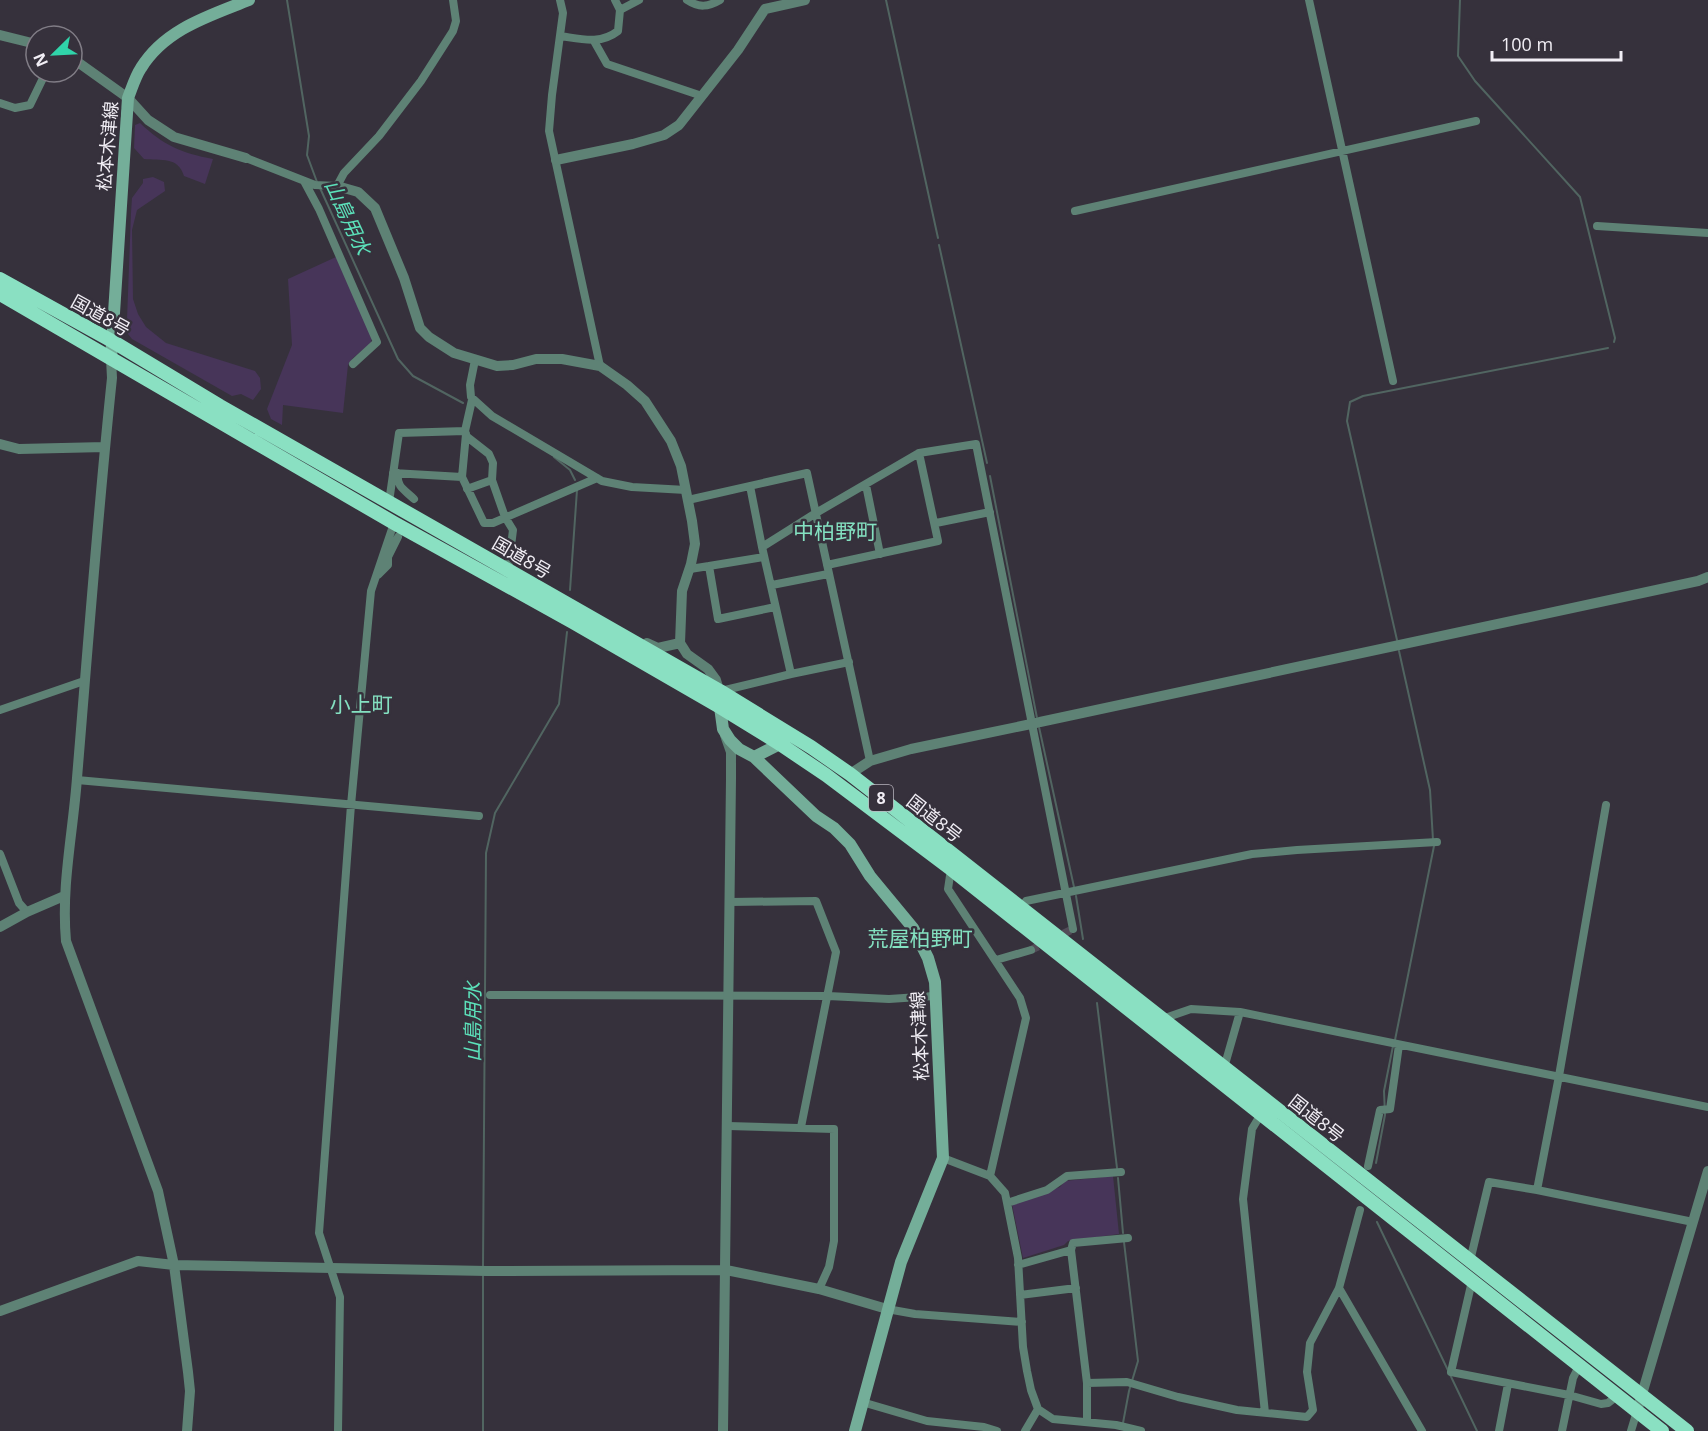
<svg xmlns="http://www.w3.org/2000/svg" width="1708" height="1431" font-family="'Open Sans','Noto Sans JP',sans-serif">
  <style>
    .green { fill: #473559 }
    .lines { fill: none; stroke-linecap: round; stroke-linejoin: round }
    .stream { stroke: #516561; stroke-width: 2 }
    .minor-tunnel { stroke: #524d58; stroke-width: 8; stroke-dasharray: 8 4; stroke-linecap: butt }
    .minor { stroke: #5e8275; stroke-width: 8 }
    .tertiary { stroke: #5e8275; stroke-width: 10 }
    .secondary { stroke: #74ae99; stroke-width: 12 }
    .trunk { stroke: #8ae0c2; stroke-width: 14 }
    .labels { text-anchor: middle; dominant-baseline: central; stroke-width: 5; stroke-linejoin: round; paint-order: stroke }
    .shield { fill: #36313c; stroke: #b9b5be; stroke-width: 1.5 }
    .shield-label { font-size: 16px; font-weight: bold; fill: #f1eef5 }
    .street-label { font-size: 18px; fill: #f1eef5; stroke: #36313c }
    .water-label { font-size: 20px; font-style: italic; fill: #5ce1ba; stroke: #36313c }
    .quarter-label { font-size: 21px; fill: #84e1c1; stroke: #36313c }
  </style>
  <rect width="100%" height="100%" fill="#36313c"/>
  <path class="green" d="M140,123C163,145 181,153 213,159L205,184L184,176C178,156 161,161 144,159L134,148L135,125Z
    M153,177L164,182L165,191L137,210L132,230L133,299L138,314L146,327L166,343L255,371L260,378L261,389L253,400L241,394L232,396L132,339L128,334L127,320L131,213L132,198L143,183V179Z
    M336,257L372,337L371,343L353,358L348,365L343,413L283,405L282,425L271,419L267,409L292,345L288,279Z
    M1113,1176L1119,1234L1068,1241L1064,1245L1023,1258L1012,1204L1060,1187L1065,1181Z"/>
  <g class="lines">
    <path class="stream" d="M287,0L309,136L307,155L317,182
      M886,0L938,238
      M1460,0L1458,56L1475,81L1580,197L1615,338L1614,342
      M320,188L398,359L413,376L463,403
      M939,245L987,463
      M554,457L570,470L575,480
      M990,476L1037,718
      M570,590L577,490
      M1397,640L1347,421L1350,402L1363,396L1608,348
      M1399,651L1430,790L1433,840
      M1039,727L1074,887
      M1076,896L1083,939
      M1097,1003L1117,1168
      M1395,1040L1434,846
      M1376,1163L1385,1115L1384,1091L1393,1046
      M1118,1178L1123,1233
      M1377,1222L1477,1431
      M483,1267L486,853L495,813L559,704L567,632
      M1123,1423L1129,1391L1138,1361L1124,1242
      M483,1431V1276"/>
    <path class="minor-tunnel" d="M1031,950L1073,929"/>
    <path class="minor" d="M560,0L563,13L552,95L549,131L600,366
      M615,0L620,10
      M687,0C699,8 708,7 720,0
      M1309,0L1393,381
      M560,36C581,39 600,45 618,31L620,10L639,0
      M594,41L607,64L702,96
      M0,103L15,108L30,105L46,72
      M246,158L315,185L337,186L344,173L379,136L421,81L453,31L456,21L453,0
      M304,181L319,209L377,342L353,364
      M1075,211L1476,121
      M1597,226L1708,233
      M475,360L470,385L471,397L492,416L602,481L632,487L686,490
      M465,431L466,436L489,454L493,463L492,480L505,517L513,530L508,570
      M393,473L462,477L484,523H493L597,478
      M398,473C396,487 405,490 414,499
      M462,477L466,434
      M866,485L880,554
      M750,486L762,547
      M467,489L492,480
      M688,500L807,473L870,761
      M389,502L399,433L465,431L472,400
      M936,523L990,512
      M827,565L938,541L919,453
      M709,566L764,557
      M690,569L709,566L718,619L775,607
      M378,575L388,565V557L398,537
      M772,585L828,574
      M791,674L849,662
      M721,691L791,674L762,547L816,513L919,453L976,444L1073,929
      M0,710L84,681
      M77,780L479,816
      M1606,805L1559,1076L1537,1190L1693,1222
      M0,854L19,903L27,912
      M951,869L948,889L1020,998L1026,1018L990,1176
      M730,902L816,901L836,952L801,1127
      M1021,908L1026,901L1252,854L1297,850L1437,842
      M996,960L1031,950
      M490,995L828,996L889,999L934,996
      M1162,1019L1191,1009L1240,1012L1708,1107
      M1224,1068L1240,1012
      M1261,1114L1252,1129L1243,1199L1265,1413
      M728,1126L834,1129V1241L829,1267L819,1289
      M943,1158L990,1176L1005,1193L1018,1258L1023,1347L1027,1371L1031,1390L1038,1409L1053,1419L1116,1425L1141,1431
      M1368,1166L1380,1110L1390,1109L1399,1045
      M1007,1203L1047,1190L1067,1176L1121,1172
      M1071,1250L1073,1243L1128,1238
      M1470,1261L1489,1182L1537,1190
      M1018,1265L1071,1250L1087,1383
      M1472,1281L1451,1372L1569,1395L1601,1404L1608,1403L1617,1396
      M1339,1288L1422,1431
      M1020,1295L1076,1288
      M887,1309L915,1314L1022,1322
      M862,1402L927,1421L984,1427L997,1431
      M1087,1422V1383L1127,1382L1178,1397L1237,1410L1307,1417L1313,1410L1307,1372L1310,1343L1339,1288L1360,1210
      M338,1431L340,1297L319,1233L351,805L371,591L394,523
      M1025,1431L1038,1409
      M1499,1431L1508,1384
      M1562,1431L1573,1378L1579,1366
      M1631,1431L1637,1411"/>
    <path class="tertiary" d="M0,35L36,44
      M72,58L128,98L148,120L174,137L246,158
      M556,160L633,144L664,135L679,125L738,50L765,9L805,0
      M337,186L358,192L375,208L404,278L420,328L429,337L454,353L497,366L513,365L536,359H562L600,366L627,385L645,401L671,441L681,466L692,521L695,544L691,564L682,591L680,643L687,654L708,669L716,680L720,694
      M111,359L112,378C98,511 88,645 77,778C73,833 61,886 66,941L158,1191L174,1265L188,1372L190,1391L187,1431
      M0,444L19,449L105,447
      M647,643L658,648L680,643
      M1040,722L1698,581L1708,577
      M850,774L870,761L911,749L1036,723
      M0,927L27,912L64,896
      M0,1311L138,1261L174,1265L487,1271L726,1270L819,1289L887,1309
      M1637,1411L1708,1171
      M723,1431L731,779V752L725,735"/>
    <path class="secondary" d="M111,359L128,98C132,88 135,77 141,68C165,29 209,16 249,0
      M720,707L723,729L730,740L739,749L754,757L816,816L834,828L850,844L870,876L913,928L928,958L935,982L943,1158L901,1262L855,1431
      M754,757L780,744"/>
    <path class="trunk" d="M0,279L112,341L220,406L720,691L811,747L850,774L936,841L1687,1431
      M0,294L394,523L573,622L720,707L780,744L826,775L951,869L1662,1431"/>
  </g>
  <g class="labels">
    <rect class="shield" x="869" y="785" width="24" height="26" rx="4.5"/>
    <g class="shield-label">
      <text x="881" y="798">8</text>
    </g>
    <g class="street-label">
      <text transform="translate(107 146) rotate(-85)">松本木津線</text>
      <text transform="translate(101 315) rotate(29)">国道8号</text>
      <text transform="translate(522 557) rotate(30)">国道8号</text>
      <text transform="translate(935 818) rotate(38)">国道8号</text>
      <text transform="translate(919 1036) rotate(-93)">松本木津線</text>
      <text transform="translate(1317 1118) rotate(38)">国道8号</text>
    </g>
    <g class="water-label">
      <text transform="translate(348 217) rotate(65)">山島用水</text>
      <text transform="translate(472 1022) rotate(-90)">山島用水</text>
    </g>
    <g class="quarter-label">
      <text x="835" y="531">中柏野町</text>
      <text x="361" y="704">小上町</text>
      <text x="920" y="938">荒屋柏野町</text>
    </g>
  </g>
  <g transform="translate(54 54) rotate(246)"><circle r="28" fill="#36313c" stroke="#817d86" stroke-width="1.5"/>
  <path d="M0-4.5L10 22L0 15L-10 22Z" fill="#30d4aa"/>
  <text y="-9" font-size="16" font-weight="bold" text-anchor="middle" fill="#f1eef5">N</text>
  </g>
  <path d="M1492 51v9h129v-9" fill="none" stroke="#f1eef5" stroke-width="3"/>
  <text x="1501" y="51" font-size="18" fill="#f1eef5" stroke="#36313c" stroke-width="4.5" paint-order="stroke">100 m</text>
</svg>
